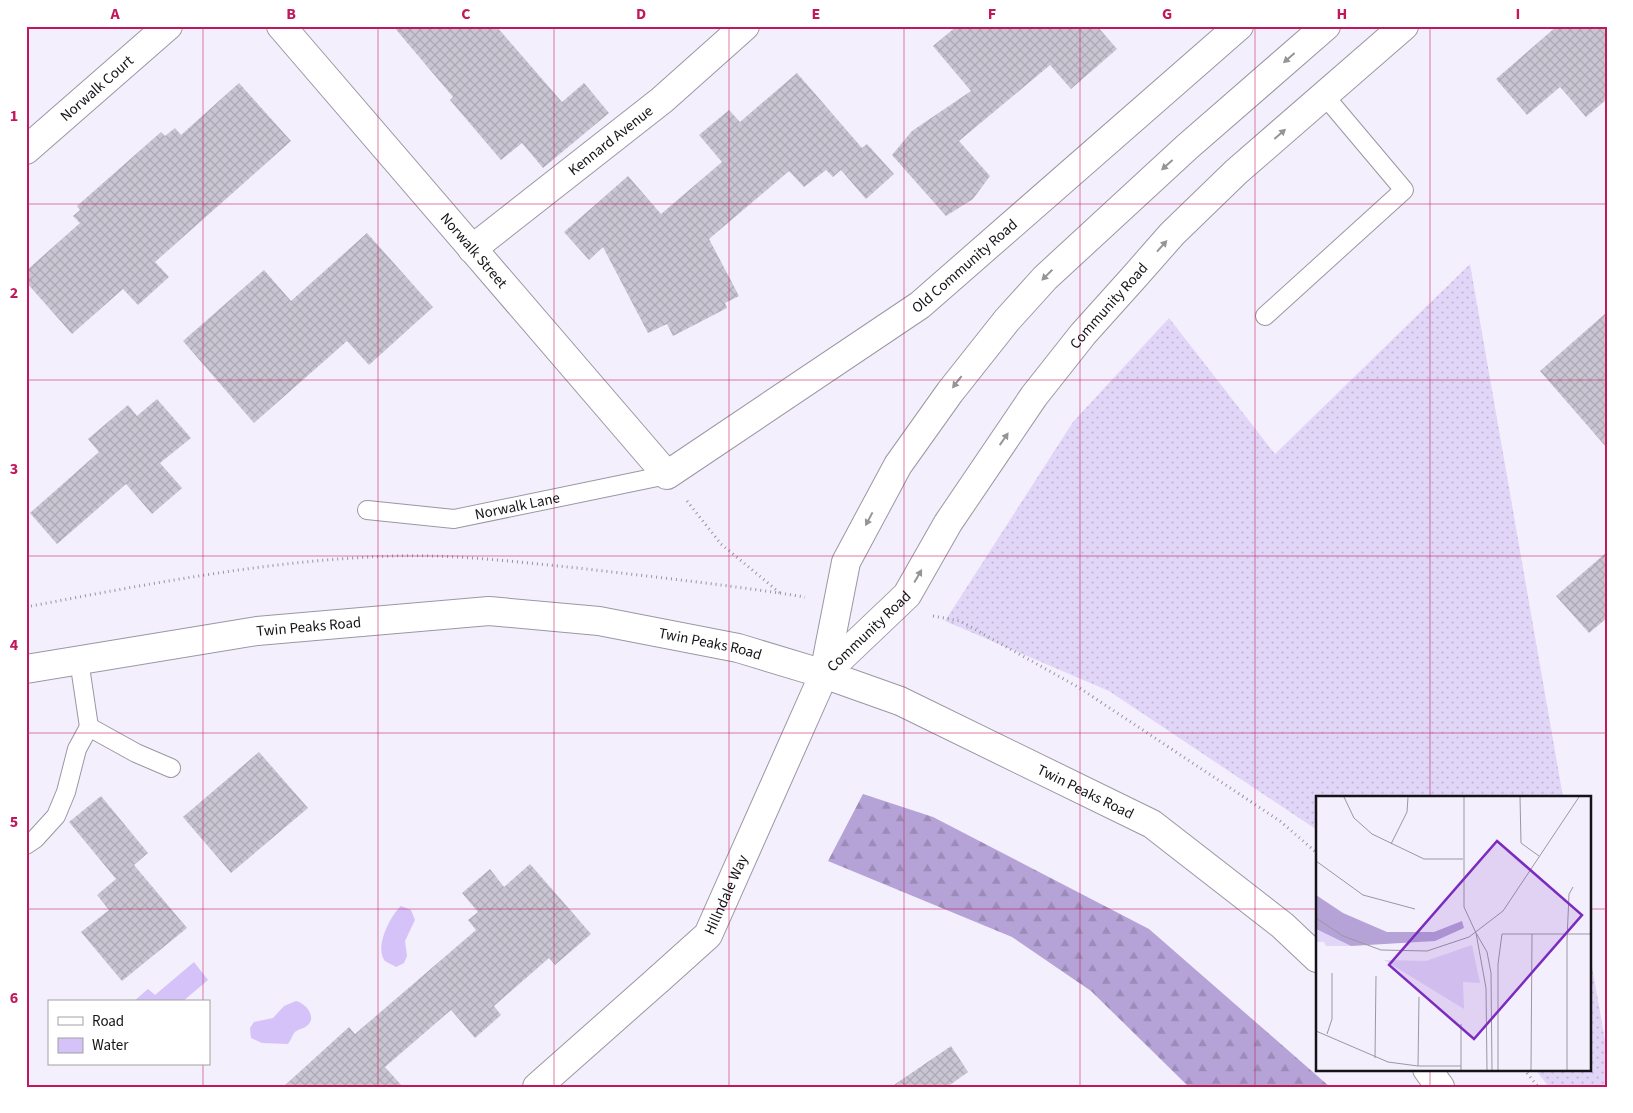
<svg xmlns="http://www.w3.org/2000/svg" width="1633" height="1113" font-family="'Source Sans 3',sans-serif">
  <style>
    .grass { fill: url(#grass-dots) }
    .forest { fill: url(#forest-firs) }
    .water { fill: #d5c2f8 }
    .building { fill: url(#building-cross-hatch) }
    .lines { fill: none; stroke-linecap: round; stroke-linejoin: round }
    .lane-casing { stroke: #9b97a3; stroke-width: 20 }
    .street-casing { stroke: #9b97a3; stroke-width: 30 }
    .secondary-casing { stroke: #9b97a3; stroke-width: 30 }
    .primary-casing { stroke: #9b97a3; stroke-width: 30 }
    .path { stroke: #99959f; stroke-width: 3; stroke-dasharray: 1 4; stroke-linecap: butt }
    .lane { stroke: #fff; stroke-width: 18 }
    .street { stroke: #fff; stroke-width: 28 }
    .secondary { stroke: #fff; stroke-width: 28 }
    .primary { stroke: #fff; stroke-width: 28 }
    .oneway { fill: #959597 }
    .grid { fill: none; stroke: #c2185b; stroke-width: 1; stroke-opacity: 0.55 }
    .labels { text-anchor: middle; dominant-baseline: central; stroke-width: 4.5; stroke-linejoin: round; paint-order: stroke }
    .street-label { font-size: 15px; fill: #141317; stroke: #fff }
    .inset-road { fill: none; stroke: #9a97a1; stroke-width: 1 }
    .view { fill: #7b2cbf; fill-opacity: 0.15; stroke: #7b2cbf; stroke-width: 2.5 }
    .inset-edge { fill: none; stroke: #141317; stroke-width: 2.5 }
    .neatline { fill: none; stroke: #c2185b; stroke-width: 2 }
    .grid-label { font-size: 16px; text-anchor: middle; font-weight: bold; fill: #c2185b }
  </style>
  <defs>
    <pattern id="grass-dots" width="8" height="8" patternUnits="userSpaceOnUse" patternTransform="scale(1.25)"><rect width="8" height="8" fill="#e1d6f7"/><path d="M2 2h.1M6 6h.1" fill="none" stroke="#c0b7d3" stroke-width="1.8" stroke-linecap="round"/></pattern>
    <pattern id="forest-firs" width="22" height="20" patternUnits="userSpaceOnUse" patternTransform="scale(1.25)"><rect width="22" height="20" fill="#b5a3d7"/><path d="M5 1l3.5 6h-7zM16 11l3.5 6h-7z" fill="#9b8bb8"/></pattern>
    <pattern id="building-cross-hatch" width="8" height="8" patternUnits="userSpaceOnUse" patternTransform="scale(1.25)"><rect width="8" height="8" fill="#c9c5d2"/><path d="M0 0l8 8M0 8l8-8" fill="none" stroke="#aca8b4"/></pattern>
  </defs>
  <rect width="100%" height="100%" fill="#f4effd"/>
  <path class="grass" d="M1470,264L1563,797H1317V830L1109,691L945,621L1073,422L1169,318L1275,454Z
    M1589,950L1607,1051V1087H1549L1535,1069H1589Z"/>
  <path class="forest" d="M863,794L933,817L1149,929L1330,1087H1189L1091,991L1012,937L828,861Z"/>
  <path class="water" d="M401,906L411,910L415,920L405,941L407,956L404,963L396,967C393,965 388,963 385,961C374,948 390,916 401,906Z
    M194,962L208,980L182,1002L134,1001L148,989L155,995Z
    M296,1001C305,1003 317,1016 308,1025C304,1029 297,1029 294,1033C292,1036 291,1040 288,1044L262,1043L251,1038L250,1028L254,1022L273,1018L284,1006Z"/>
  <path class="building" d="M393,26H496L562,102L584,83L609,113L543,168L522,143L501,160L450,100L453,97Z
    M957,26H1097L1117,49L1071,89L1050,65L959,141L990,176L973,199L946,216L892,155L912,131L971,91L933,46Z
    M1557,26H1607V99L1586,117L1560,87L1527,115L1496,79Z
    M797,73L862,148L867,144L894,174L866,199L841,170L833,177L826,170L804,187L789,171L709,239L739,296L725,303L727,308L673,336L667,324L648,333L603,247L589,260L564,232L628,176L661,214L722,162L699,135L729,110L740,122Z
    M239,83L291,141L155,262L169,277L138,305L123,289L72,334L26,282V271L80,223L73,216L80,210L77,206L161,132L165,136L175,128L181,135Z
    M367,233L433,307L369,365L347,341L254,423L183,341L264,270L291,301Z
    M1607,312V448L1540,371Z
    M157,399L191,438L160,463L182,488L152,514L126,484L57,544L30,513L99,452L88,439L128,405L137,416Z
    M1607,552V618L1589,633L1556,596Z
    M259,752L308,808L231,873L183,817Z
    M101,796L148,853L134,865L187,928L122,981L81,932L109,910L97,895L116,879L69,822Z
    M530,864L591,934L555,965L549,958L494,1006L501,1015L475,1038L451,1010L385,1067L403,1087H283L349,1027L355,1034L476,930L468,920L478,912L462,893L490,869L504,887Z
    M951,1046L968,1072L947,1087H891Z"/>
  <g class="lines">
    <defs>
      <g id="lane">
        <path d="M1265,316L1404,190L1324,95"/>
        <path id="s1" d="M367,510L454,519L667,475"/>
        <path d="M79,660L89,727"/>
        <path d="M26,845L35,839L56,816L66,792L77,749L89,727L136,753L171,768"/>
      </g>
      <g id="street">
        <path id="s2" d="M281,26L667,475L920,305L1239,26"/>
        <path id="s3" d="M26,150L168,26"/>
        <path id="s4" d="M472,249L662,100L745,26"/>
        <path d="M537,1087L659,979"/>
      </g>
      <g id="secondary">
        <path id="s5" d="M659,979L708,935L824,674"/>
      </g>
      <g id="primary">
        <path id="s6" d="M26,669L257,631L489,611L599,621L738,648L824,674L900,701L1152,824L1282,925L1317,958"/>
        <path id="s7" d="M824,674L907,595L948,523L1034,396L1083,334L1136,275L1172,234L1236,172L1404,26"/>
        <path d="M824,674L846,562L898,465L950,392L1007,320L1045,278L1187,147L1326,26"/>
        <path d="M1427,1069L1440,1087"/>
      </g>
    </defs>
    <use href="#lane" class="lane-casing"/>
    <use href="#street" class="street-casing"/>
    <use href="#secondary" class="secondary-casing"/>
    <use href="#primary" class="primary-casing"/>
    <path class="path" d="M687,501L721,544L780,593
      M26,607C148,584 270,560 393,556C455,554 517,562 578,568C654,577 730,585 805,597
      M933,616L960,621L1078,687L1280,821L1317,853
      M1524,1069L1538,1087"/>
    <use href="#lane" class="lane"/>
    <use href="#street" class="street"/>
    <use href="#secondary" class="secondary"/>
    <use href="#primary" class="primary"/>
  </g>
  <defs><path id="oneway-solid" d="M-6-.8H1V-3.2L6.5 0L1 3.2V.8H-6Z" transform="scale(1.25)"/></defs>
  <g class="oneway">
    <use href="#oneway-solid" transform="translate(1289 58) rotate(139)"/>
    <use href="#oneway-solid" transform="translate(1280 134) rotate(-41)"/>
    <use href="#oneway-solid" transform="translate(1167 165) rotate(138)"/>
    <use href="#oneway-solid" transform="translate(1162 246) rotate(-48)"/>
    <use href="#oneway-solid" transform="translate(1047 275) rotate(135)"/>
    <use href="#oneway-solid" transform="translate(957 382) rotate(128)"/>
    <use href="#oneway-solid" transform="translate(1004 439) rotate(-55)"/>
    <use href="#oneway-solid" transform="translate(869 519) rotate(118)"/>
    <use href="#oneway-solid" transform="translate(918 576) rotate(-60)"/>
  </g>
  <path class="grid" d="M203,26V1002M378,26V1087M554,26V1087M729,26V1087M904,26V1087M1080,26V1087M1255,26V1087M1430,26V797M26,204H1607M26,380H1607M26,556H1607M26,733H1607M26,909H1317M1589,909H1607M203,1064V1087M1430,1069V1087"/>
  <g class="labels">
    <g class="street-label">
      <text stroke="none"><textPath href="#s3" startOffset="94">Norwalk Court</textPath></text>
      <text stroke="none"><textPath href="#s4" startOffset="176">Kennard Avenue</textPath></text>
      <text stroke="none"><textPath href="#s2" startOffset="296">Norwalk Street</textPath></text>
      <text stroke="none"><textPath href="#s2" startOffset="956">Old Community Road</textPath></text>
      <text stroke="none"><textPath href="#s7" startOffset="468">Community Road</textPath></text>
      <text stroke="none"><textPath href="#s1" startOffset="152">Norwalk Lane</textPath></text>
      <text stroke="none"><textPath href="#s6" startOffset="286">Twin Peaks Road</textPath></text>
      <text stroke="none"><textPath href="#s7" startOffset="62">Community Road</textPath></text>
      <text stroke="none"><textPath href="#s6" startOffset="691">Twin Peaks Road</textPath></text>
      <text stroke="none"><textPath href="#s6" startOffset="1096">Twin Peaks Road</textPath></text>
      <text stroke="none"><textPath href="#s5" startOffset="110">Hillndale Way</textPath></text>
    </g>
  </g>
  <g transform="translate(1316 796)">
    <rect width="275" height="275" fill="#f4effd"/>
    <path d="M0,133L35,150H10L8,146H0ZM156,149L164,187L147,186L148,213L68,164L110,165Z" fill="#e1d6f7"/>
    <path d="M0,99L27,117L71,136H118L146,125L148,132L119,145L35,150L0,133Z" fill="#b5a3d7"/>
    <path class="inset-road" d="M28,1L38,22L56,38L108,63H147M148,1V111L160,137M204,1L205,47L223,60M75,48L91,16L92,1M0,65L47,99L99,113M0,122L27,140L65,154L111,155L153,141L187,115L263,1M160,137L171,156L175,177L176,274M160,137L170,192L171,274M145,228V274M0,235L72,266L102,270H145M11,238L16,223V177M59,262L60,180M102,270L103,201M182,274V168L186,138H275M215,274L216,138M251,274V144L253,98L257,91"/>
    <path class="view" d="M181,45L266,119L158,243L73,169Z"/>
    <rect width="275" height="275" class="inset-edge"/>
  </g>
  <rect width="1633" height="1113" fill="none" stroke="#ffffff" stroke-width="55"/>
  <rect x="48" y="1000" width="162" height="65" fill="#ffffff" stroke="#a1a1a2"/>
  <rect x="58" y="1017" width="25" height="8" fill="#ffffff" stroke="#a1a1a2"/>
  <text x="92" y="1026" font-size="15" fill="#141317">Road</text>
  <rect x="58" y="1038" width="25" height="15" fill="#d5c2f8" stroke="#a1a1a2"/>
  <text x="92" y="1050" font-size="15" fill="#141317">Water</text>
  <rect x="28" y="28" width="1578" height="1058" class="neatline"/>
  <g class="grid-label">
    <text x="115" y="19">A</text>
    <text x="291" y="19">B</text>
    <text x="466" y="19">C</text>
    <text x="641" y="19">D</text>
    <text x="816" y="19">E</text>
    <text x="992" y="19">F</text>
    <text x="1167" y="19">G</text>
    <text x="1342" y="19">H</text>
    <text x="1518" y="19">I</text>
    <text x="14" y="121">1</text>
    <text x="14" y="298">2</text>
    <text x="14" y="474">3</text>
    <text x="14" y="650">4</text>
    <text x="14" y="827">5</text>
    <text x="14" y="1003">6</text>
  </g>
</svg>
